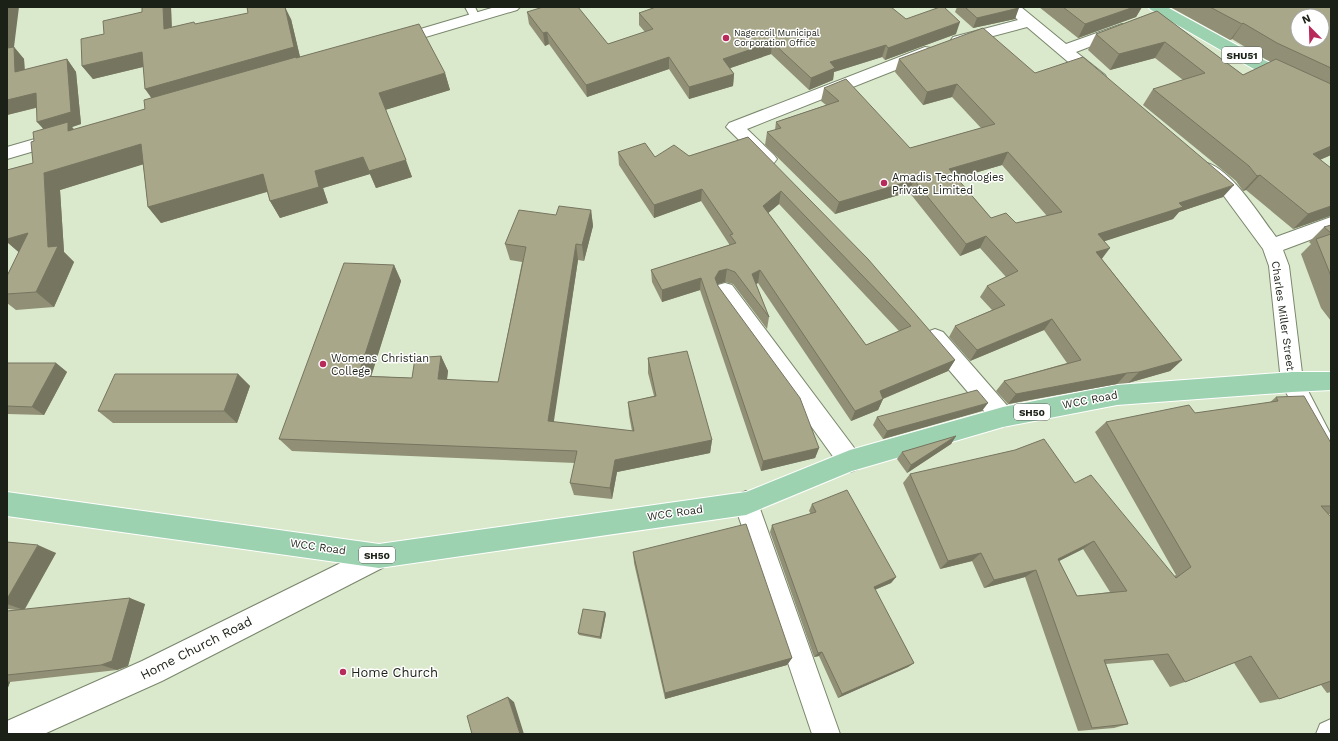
<svg xmlns="http://www.w3.org/2000/svg" width="1338" height="741" font-family="'Work Sans',sans-serif">
  <style>
    .lines { fill: none; stroke-linecap: round; stroke-linejoin: round }
    .lane-casing { stroke: #79866c; stroke-width: 2 }
    .street-casing { stroke: #79866c; stroke-width: 2 }
    .secondary-casing { stroke: #79866c; stroke-width: 2 }
    .primary-casing { stroke: #fff; stroke-width: 2 }
    .lane { fill: #fff; fill-rule: evenodd }
    .street { fill: #fff; fill-rule: evenodd }
    .secondary { fill: #fff; fill-rule: evenodd }
    .primary { fill: #9dd2b1; fill-rule: evenodd }
    .wall { fill: #919076; fill-rule: evenodd }
    .shaded-wall { fill: #767560 }
    .building { fill: #a9a789; stroke: #767560; fill-rule: evenodd }
    .poi-dot { fill: #b82a5a; stroke: #fff; stroke-width: 1.5 }
    .labels { text-anchor: middle; dominant-baseline: central; stroke-width: 3; stroke-linejoin: round; paint-order: stroke }
    .far-poi-label { font-size: 9px; fill: #1b2116; stroke: #fff; text-anchor: start }
    .shield { fill: #fff; stroke: #5f645c; stroke-width: 1 }
    .shield-label { font-size: 10px; font-weight: bold; fill: #1b2116 }
    .poi-label { font-size: 11px; fill: #1b2116; stroke: #fff; text-anchor: start }
    .street-label { font-size: 11px; fill: #1b2116; stroke: #fff }
    .near-street-label { font-size: 13px; fill: #1b2116; stroke: #fff }
    .near-poi-label { font-size: 13px; fill: #1b2116; stroke: #fff; text-anchor: start }
  </style>
  <rect width="100%" height="100%" fill="#dae9cb"/>
  <g class="lines">
    <defs>
      <path id="lane" d="M465,7H475L480,18L478,20H472Z"/>
      <path id="street" d="M1004,7H1021L1066,44L1122,24L1128,26L1130,29L1128,32L1076,52L1105,75L1107,79L1105,83L1099,84L1093,83L1027,27L959,45L953,43L951,40L953,37L1018,20Z
        M925,47L931,48L933,52L931,56L747,129L774,155L777,159L774,163L768,165L762,163L726,127L729,123Z
        M1207,163C1232,170 1260,216 1276,237L1331,217V232L1283,250L1289,266L1303,381L1331,435V470L1323,467L1281,382L1269,266L1263,249L1221,192L1201,174L1198,169L1201,164Z
        M725,283L732,285L858,453L862,461L858,469L850,472L842,469L718,297L715,291L718,285Z
        M935,329L943,332L1011,410L1014,417L1011,424L1003,427L995,424L927,344L924,338L927,332Z
        M746,491L755,495L758,503L840,734H812L734,503L737,495Z
        M379,544L388,547L392,556L388,565L162,681L44,734H7V721L142,661Z
        M1331,719V734H1316L1320,724Z"/>
      <path id="secondary" d="M495,7H520L517,10L402,44L396,46L390,44L388,41L390,38Z
        M59,132L65,134L68,138L65,142L7,159V147Z"/>
      <path id="primary" d="M1148,7H1167L1264,60L1331,92V105L1252,68L1151,10Z
        M1292,372H1331V390L1292,392L1117,405L1003,427L852,471L746,515L379,568L7,516V492L379,544L746,492L850,450L1003,407L1117,385Z"/>
    </defs>
    <use href="#lane" class="lane-casing"/>
    <use href="#street" class="street-casing"/>
    <use href="#secondary" class="secondary-casing"/>
    <use href="#primary" class="primary-casing"/>
    <use href="#lane" class="lane"/>
    <use href="#street" class="street"/>
    <use href="#secondary" class="secondary"/>
    <use href="#primary" class="primary"/>
  </g>
  <path class="wall" d="M142,7H171L172,27L196,24L291,19L300,57L445,73L450,90L385,110L412,177L376,188L370,174L323,188L328,203L280,218L270,201L267,192L161,223L148,207L143,164L60,190L64,252L74,262L54,307L16,310L7,303V276L19,252L7,242V170L33,163L34,141L43,129L36,108L7,115L14,47L24,59L25,70L67,59L76,72L81,124L72,127L74,130L145,109L151,98L143,67L93,79L82,66L104,34L142,12Z
    M957,7H1018L1015,19L973,28L955,12Z
    M1039,7H1142L1136,17L1078,38Z
    M1170,7H1331V155L1320,160L1331,168V216H1330L1293,229L1246,190L1243,191L1236,181L1143,105L1153,89L1183,80L1155,58L1110,70L1088,50L1096,34L1157,11L1243,75L1271,62L1265,59L1232,39L1230,40Z
    M527,12L608,44L645,32L639,25V13L906,19L956,34L885,60L882,57L834,72L833,80L809,90L771,54L730,68L734,74L733,86L689,99L669,69L587,97L549,44L545,46L529,24Z
    M899,59L1035,73L1223,197L1179,212L1173,219L1104,241L1102,259L1182,360L1170,371L1128,383L1117,384L1008,404L996,391L1004,381L1067,363L1044,330L970,361L949,337L955,326L992,310L980,297L987,286L1006,277L980,248L960,256L909,192L835,214L765,145L767,132L775,130L776,122L826,105L821,101L824,88L910,148L981,128L952,97L923,105L895,72ZM1002,165L1047,216L1016,223L991,218L957,178Z
    M748,137L955,360L948,371L883,399L878,410L851,421L758,283L756,284L769,317L767,329L733,284L725,282L718,284H717L819,448L815,458L761,471L700,290L662,302L652,282L651,270L729,245V244L701,201L654,218L619,165L618,152L655,157L689,156ZM779,204L899,331L866,345L768,213Z
    M591,210L593,226L584,261L578,260L553,422L632,431L629,415L628,402L654,396L648,373V358L712,440L710,453L617,472L612,499L574,495L570,483L575,463L292,451L279,439L394,265L401,281L371,376L412,378L441,356L448,371L447,380L498,382L522,262L510,260L505,244L556,215Z
    M1331,225V321L1321,308L1301,254L1311,244L1309,242L1324,227Z
    M7,363H56L67,372L44,415L7,414Z
    M238,374L250,386L237,423H113L98,411Z
    M1276,397L1331,443V514H1328L1331,517V692L1327,693L1321,685L1279,699L1260,703L1234,663L1185,682L1170,687L1153,660L1106,664L1128,724L1114,728L1078,731L1025,577L984,588L972,561L940,569L903,483L910,474L1075,483L1174,576L1176,575L1095,432L1106,422L1195,413L1269,403ZM1083,549L1110,592L1077,596L1059,561Z
    M982,411L883,439L873,425L877,417Z
    M956,436L951,444L907,473L897,459L902,452Z
    M812,504L896,577L891,583L875,590L914,663L908,667L838,698L819,656L814,657L770,532L772,525L811,514L809,511Z
    M7,542L56,553L25,609L145,604L128,666L117,670L10,682L7,690V611L17,610L7,609Z
    M633,552L792,658L787,665L665,699L634,563Z
    M606,614L601,639L579,635L578,633Z"/>
  <path class="shaded-wall" d="M7,7H19L14,47L24,59L25,85L15,72L7,56Z
    M163,7H171L172,43L164,29Z
    M285,7L291,19L301,61L155,103L145,89Z
    M1134,7H1142L1136,17L1078,38L1085,24Z
    M1019,8L1015,19L973,28L977,18Z
    M960,22L956,34L885,60L888,48Z
    M1243,23L1232,39L1230,40L1242,24Z
    M547,32L549,44L545,46L543,33Z
    M772,42L771,54L722,71L723,59Z
    M1165,42L1155,58L1110,70L1119,54Z
    M886,45L882,57L834,72L833,80L809,90L811,78L830,62Z
    M142,52L151,65L93,79L82,66Z
    M669,57V69L587,97L586,85Z
    M67,59L76,72L81,124L72,127L82,139L48,134L37,122Z
    M445,73L450,90L385,110L379,93Z
    M734,74L733,86L689,99V87Z
    M957,84L952,97L923,105L927,92Z
    M36,93L46,105L7,115V100Z
    M141,144L154,161L60,190L64,252L74,262L54,307L36,292L48,247L44,173Z
    M1331,146V155L1298,169L1313,154Z
    M1008,152L1002,165L944,182L949,169Z
    M363,157L406,160L412,177L376,188L370,174L323,188L328,203L280,218L270,201L315,171Z
    M263,174L273,190L161,223L148,207Z
    M1260,175L1246,190L1243,191L1257,176Z
    M914,180L909,192L835,214L839,202Z
    M1234,185L1223,197L1179,212L1173,219L1090,246L1098,234L1179,203Z
    M702,189L701,201L654,218V205Z
    M781,191L779,204L761,219L763,206Z
    M1331,206L1330,216L1293,229L1308,214Z
    M591,210L593,226L584,261L582,245Z
    M28,233L23,256L7,242V239Z
    M986,236L980,248L960,256L966,244Z
    M576,244L578,260L552,434L548,421Z
    M1110,248L1101,260L1096,252Z
    M394,265L401,281L367,390L358,376Z
    M727,269L725,282L718,284L714,290L715,278L719,271Z
    M760,270L758,283L751,286L752,274Z
    M701,278L700,290L662,302V290Z
    M1052,319L1044,330L970,361L977,350Z
    M441,356L448,371L445,393L438,379Z
    M955,360L948,371L875,402L880,391Z
    M1182,360L1170,371L1128,383L1139,372Z
    M56,363L67,372L44,415L32,407Z
    M1127,373L1117,384L1008,404L1016,394Z
    M238,374L250,386L237,423L224,411Z
    M883,399L878,410L851,421L855,411Z
    M988,403L982,411L883,439L887,431Z
    M956,436L951,444L907,473L911,465Z
    M712,440L710,453L617,472L612,499L610,488L615,460Z
    M819,448L815,458L761,471L763,461Z
    M1094,541L1083,549L1047,567L1058,559Z
    M38,545L56,553L24,610L7,604V599Z
    M981,553L972,561L940,569L948,561Z
    M1036,570L1025,577L984,588L994,580Z
    M896,577L891,583L869,592L874,587Z
    M130,598L145,604L128,666L117,670L101,665Z
    M605,612L606,614L601,639L600,637Z
    M822,652L819,656L814,657L818,653Z
    M792,658L787,665L665,699V693Z
    M914,663L908,667L838,698L842,694Z
    M7,681L10,682L7,690Z
    M508,697L514,702L524,734H520Z"/>
  <path class="building" d="M142,7H163L164,29L194,22L195,24L248,13L247,7H285L294,47L145,89L142,52L82,66L81,39L104,34L103,21L142,12Z
    M543,7H578L608,44L653,29L639,13L656,7H891L906,19L940,7H944L960,22L888,48L886,45L830,62L835,68L811,78L772,42L723,59L734,74L689,87L669,57L586,85L547,32L543,33L527,12Z
    M965,7H1018L1019,8L977,18Z
    M1063,7H1134L1085,24Z
    M1210,7H1331V68L1277,43L1243,23L1242,24ZM1298,16H1322V40H1298Z
    M1157,11L1243,75L1276,59L1331,84V146L1313,154L1331,168V206L1308,214L1260,175L1257,176L1249,166L1153,89L1205,73L1165,42L1119,54L1096,34Z
    M419,24L445,73L379,93L406,160L369,171L363,157L315,171L319,187L270,201L263,174L148,207L141,144L44,173L48,247L58,246L36,292L7,294V276L28,233L7,239V170L33,163L31,142L34,141L33,132L68,122V131L145,109L144,100L296,57V58Z
    M983,28L1035,73L1083,57L1234,185L1179,203L1183,207L1098,234L1110,248L1096,252L1182,360L1139,372L1127,373L1016,394L1004,381L1081,360L1052,319L977,350L955,326L1005,305L987,286L1018,271L986,236L966,244L914,180L839,202L767,132L781,128L776,122L839,101L824,88L846,79L910,148L995,124L957,84L927,92L899,59ZM1008,152L1062,212L1016,223L1006,213L991,218L949,169Z
    M14,47L15,72L67,59L71,112L37,122L36,93L7,100V48Z
    M748,137L868,259L955,360L880,391L883,399L855,411L760,270L752,274L769,317L735,272L727,269L719,271L715,278L718,286L800,398L819,448L763,461L701,278L662,290L651,270L736,243L730,235L733,234L702,189L654,205L618,152L645,143L655,157L674,145L689,156ZM781,191L911,326L866,345L763,206Z
    M559,206L591,210L582,245L576,244L548,421L634,431L628,402L656,396L648,358L687,351L712,440L615,460L610,488L570,483L577,451L279,439L344,263L394,265L358,376L412,378L415,358L441,356L438,379L498,382L526,247L505,244L519,210L556,215Z
    M1331,225V233L1324,227Z
    M1331,234V276L1316,239Z
    M7,363H56L32,407L7,406Z
    M115,374H238L224,411H98Z
    M977,390L988,403L887,431L877,417Z
    M1304,396L1331,443V506H1321L1331,517V681L1279,699L1251,656L1185,682L1168,654L1104,660L1128,724L1092,728L1036,570L994,580L981,553L948,561L910,474L1015,450L1044,439L1075,483L1091,475L1176,578L1191,567L1106,422L1189,405L1195,413L1278,401L1276,397ZM1094,541L1127,591L1077,596L1058,559Z
    M956,436L911,465L902,452Z
    M847,490L896,577L874,587L914,663L842,694L822,652L818,653L772,525L816,512L812,504Z
    M746,524L792,658L665,693L633,552Z
    M7,542L38,545L7,599Z
    M130,598L112,661L101,665L7,675V611Z
    M583,609L605,612L600,637L578,633Z
    M508,697L520,734H472L467,716Z"/>
  <g class="poi-dot">
    <circle cx="726" cy="38" r="4"/>
    <circle cx="884" cy="183" r="4"/>
    <circle cx="323" cy="364" r="4"/>
    <circle cx="343" cy="672" r="4"/>
  </g>
  <g class="labels">
    <g class="far-poi-label">
      <text x="734" y="33">Nagercoil Municipal<tspan x="734" dy="10">Corporation Office</tspan></text>
    </g>
    <g class="shield">
      <rect x="1222" y="47" width="40" height="16" rx="3"/>
      <rect x="1014" y="404" width="36" height="16" rx="3"/>
      <rect x="359" y="547" width="36" height="16" rx="3"/>
    </g>
    <g class="shield-label">
      <text x="1242" y="55">SHU51</text>
      <text x="1032" y="412">SH50</text>
      <text x="377" y="555">SH50</text>
    </g>
    <g class="poi-label">
      <text x="892" y="177">Amadis Technologies<tspan x="892" dy="13">Private Limited</tspan></text>
      <text x="331" y="358">Womens Christian<tspan x="331" dy="13">College</tspan></text>
    </g>
    <g class="street-label">
      <text transform="translate(1283 316) rotate(82)">Charles Miller Street</text>
      <text transform="translate(1090 400) rotate(-11)">WCC Road</text>
      <text transform="translate(675 513) rotate(-8)">WCC Road</text>
      <text transform="translate(318 547) rotate(8)">WCC Road</text>
    </g>
    <g class="near-street-label">
      <text transform="translate(196 648) rotate(-27)">Home Church Road</text>
    </g>
    <g class="near-poi-label">
      <text x="351" y="672">Home Church</text>
    </g>
  </g>
  <rect width="1338" height="741" fill="none" stroke="#1b2116" stroke-width="16"/>
  <g transform="translate(1310 28) rotate(337)"><circle r="19" fill="#ffffff" stroke="#a4a6a2"/>
  <path d="M0-3L7 15L0 10L-7 15Z" fill="#b82a5a"/>
  <text y="-6" font-size="11" font-weight="bold" text-anchor="middle" fill="#1b2116">N</text>
  </g>
</svg>
